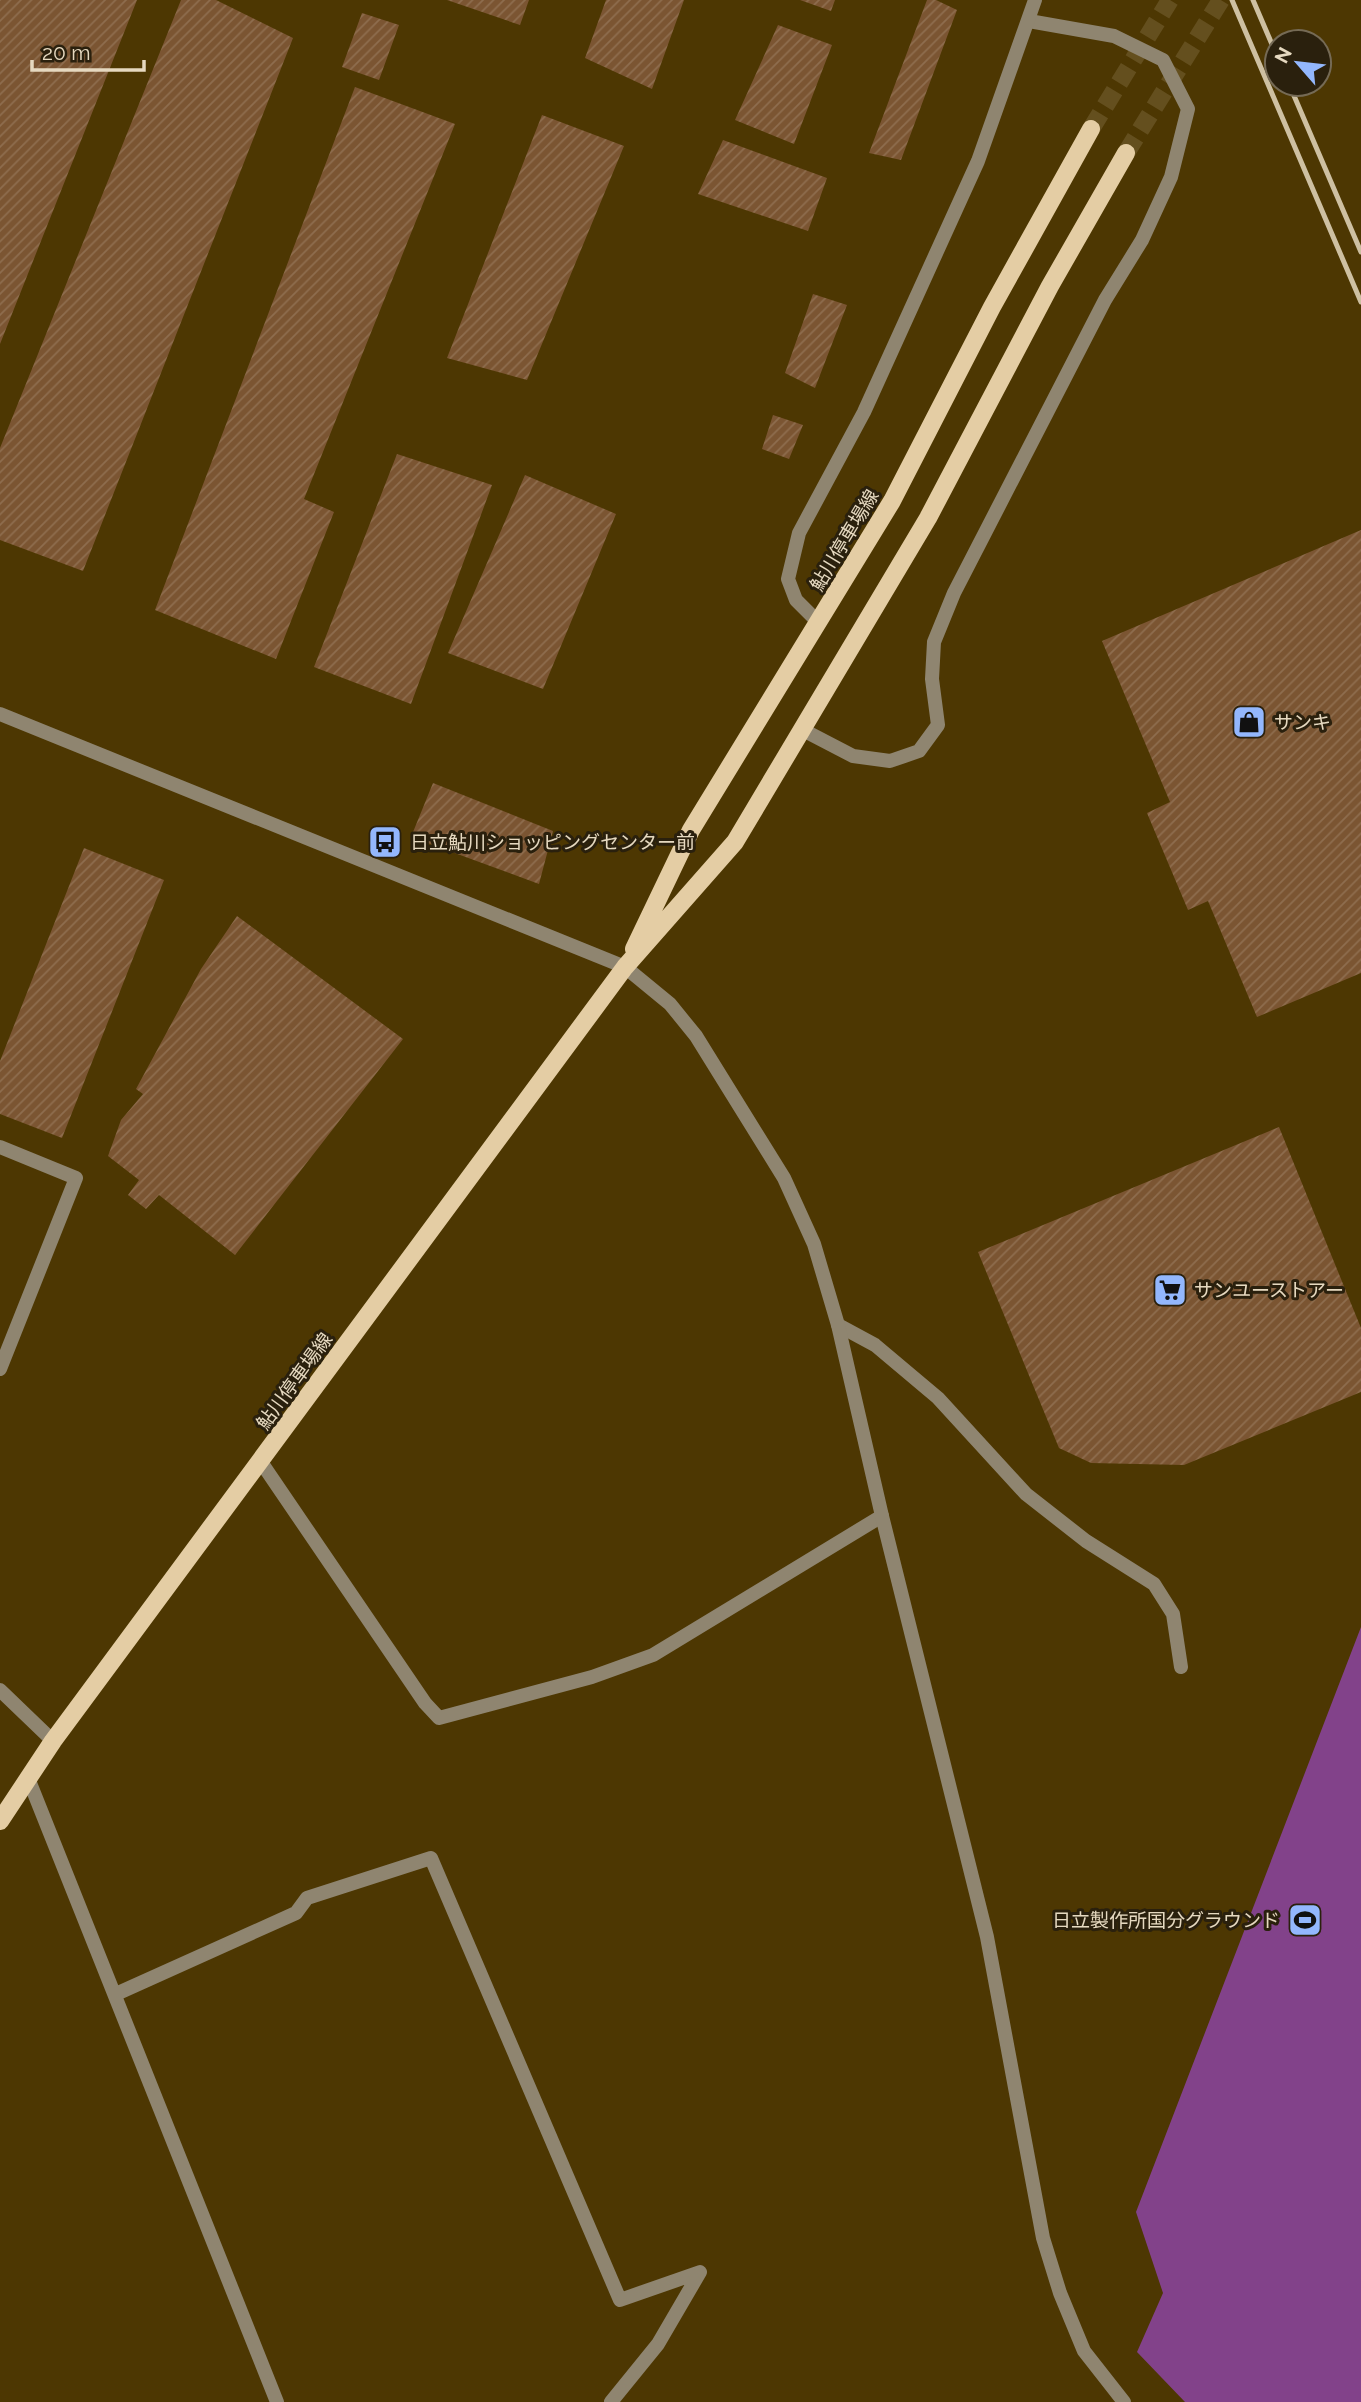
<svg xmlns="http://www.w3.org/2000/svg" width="1361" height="2402" font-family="Raleway,'Noto Sans JP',sans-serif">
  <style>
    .grass { fill: #82428a }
    .building { fill: url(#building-hatch) }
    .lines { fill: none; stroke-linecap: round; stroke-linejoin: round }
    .primary-tunnel { stroke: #644f1e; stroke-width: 18; stroke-dasharray: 18 9; stroke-linecap: butt }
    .service { stroke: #8f8570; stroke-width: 14 }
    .minor { stroke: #8f8570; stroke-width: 14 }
    .tertiary { stroke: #8f8570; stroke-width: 14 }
    .primary { stroke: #e4cda4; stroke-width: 18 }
    .rail { stroke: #cec0a2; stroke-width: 5 }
    .labels { text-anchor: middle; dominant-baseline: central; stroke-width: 6; stroke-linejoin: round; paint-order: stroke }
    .street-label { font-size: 19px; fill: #e6d9c0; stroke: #2a200d }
    .poi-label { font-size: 19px; fill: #e6d9c0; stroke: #2a200d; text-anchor: start }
  </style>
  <defs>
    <pattern id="building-hatch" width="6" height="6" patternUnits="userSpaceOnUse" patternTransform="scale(1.75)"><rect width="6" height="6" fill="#7b5532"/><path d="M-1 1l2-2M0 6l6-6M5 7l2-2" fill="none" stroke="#8e6d4e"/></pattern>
  </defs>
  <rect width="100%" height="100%" fill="#4d3702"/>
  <path class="grass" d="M1361,1627V2402H1185L1137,2352L1163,2293L1136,2212Z"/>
  <path class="building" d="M0,0H137L0,344Z
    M181,0H216L293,38L83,571L0,540V448Z
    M447,0H529L520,25Z
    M606,0H684L652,89L585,58Z
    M800,0H835L831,11Z
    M927,0H936L957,10L901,160L869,153Z
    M362,13L399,25L379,80L342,67Z
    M778,25L832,45L794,144L735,120Z
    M355,87L455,124L304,499L334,512L276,659L155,610Z
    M542,115L624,146L527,380L447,358Z
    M723,140L827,178L808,231L698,194Z
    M813,294L847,305L815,388L785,373Z
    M773,415L803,425L789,459L762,449Z
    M397,454L492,485L411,704L314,667Z
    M525,475L616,514L543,689L448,653Z
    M1361,530V973L1257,1017L1208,901L1188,910L1147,813L1170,802L1102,641Z
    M433,783L553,831L539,884L411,837Z
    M84,848L164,880L62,1138L0,1114V1061Z
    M237,916L403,1039L235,1255L159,1195L146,1209L128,1195L139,1180L108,1156L121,1120L143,1094L136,1089L201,969Z
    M1279,1127L1361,1328V1392L1184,1465L1091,1463L1059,1448L978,1252Z"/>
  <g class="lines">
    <path class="primary-tunnel" d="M1091,129L1170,0
      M1126,153L1221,0"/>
    <path class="service" d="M838,1325L875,1345L938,1398L1026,1494L1086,1541L1154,1584L1173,1614L1181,1667"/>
    <path class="minor" d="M803,730L853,756L890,761L919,751L938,725L932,679L934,642L954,593L1105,300L1142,240L1171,177L1188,109L1163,60L1114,36L1029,21
      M0,1147L76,1178L0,1369
      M261,1462L425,1703L439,1718L592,1677L653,1655L882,1516
      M0,1690L53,1741
      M28,1778L277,2402
      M116,1994L296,1913L307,1898L431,1858L620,2300L700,2272L658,2344L611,2402"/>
    <path class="tertiary" d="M818,622L796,600L788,579L799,533L864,412L978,161L1035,0
      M0,714L625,967L670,1004L696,1036L784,1178L814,1244L838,1325L882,1516L987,1937L1043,2238L1060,2293L1084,2351L1124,2402"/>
    <path class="primary" d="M634,949L691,830L892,501L992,307L1091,129
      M0,1821L53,1741L625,967L735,842L928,518L1050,286L1126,153"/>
    <path class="rail" d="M1232,0L1361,302
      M1253,0L1277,56
      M1289,84L1361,252"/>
  </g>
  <defs>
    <symbol id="shop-square" viewBox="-11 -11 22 22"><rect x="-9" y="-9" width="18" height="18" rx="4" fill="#93b7fd" stroke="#2a200d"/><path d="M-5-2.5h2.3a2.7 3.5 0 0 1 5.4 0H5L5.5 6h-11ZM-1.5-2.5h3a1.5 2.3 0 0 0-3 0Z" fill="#111"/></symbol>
    <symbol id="bus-square" viewBox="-11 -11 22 22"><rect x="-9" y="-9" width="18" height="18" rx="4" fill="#93b7fd" stroke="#2a200d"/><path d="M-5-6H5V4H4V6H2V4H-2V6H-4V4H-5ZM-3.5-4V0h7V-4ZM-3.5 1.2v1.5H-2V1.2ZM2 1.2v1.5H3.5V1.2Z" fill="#111"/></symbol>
    <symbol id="supermarket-square" viewBox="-11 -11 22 22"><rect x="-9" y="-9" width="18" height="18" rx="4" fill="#93b7fd" stroke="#2a200d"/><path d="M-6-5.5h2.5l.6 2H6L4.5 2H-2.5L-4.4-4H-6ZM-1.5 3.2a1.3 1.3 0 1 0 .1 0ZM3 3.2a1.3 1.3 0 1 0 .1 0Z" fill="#111"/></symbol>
    <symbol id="stadium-square" viewBox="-11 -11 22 22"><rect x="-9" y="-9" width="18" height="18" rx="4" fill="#93b7fd" stroke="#2a200d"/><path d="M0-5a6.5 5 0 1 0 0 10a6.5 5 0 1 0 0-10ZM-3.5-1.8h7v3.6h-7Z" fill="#111"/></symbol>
  </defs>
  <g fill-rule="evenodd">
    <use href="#shop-square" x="1230" y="703" width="38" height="38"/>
    <use href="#bus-square" x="366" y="823" width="38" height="38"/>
    <use href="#supermarket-square" x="1151" y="1271" width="38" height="38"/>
    <use href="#stadium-square" x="1286" y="1901" width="38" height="38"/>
  </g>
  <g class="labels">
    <g class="street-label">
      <text transform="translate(844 540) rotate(-59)">鮎川停車場線</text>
      <text transform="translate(294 1381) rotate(-54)">鮎川停車場線</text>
    </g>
    <g class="poi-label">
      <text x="1274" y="722">サンキ</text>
      <text x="410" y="842">日立鮎川ショッピングセンター前</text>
      <text x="1194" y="1290">サンユーストアー</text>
      <text x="1280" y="1920" text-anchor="end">日立製作所国分グラウンド</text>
    </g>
  </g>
  <g transform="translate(1298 63) rotate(298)"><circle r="33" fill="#2a200d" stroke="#756a55" stroke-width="2"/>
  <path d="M0-5L12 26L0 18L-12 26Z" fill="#93b7fd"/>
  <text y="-10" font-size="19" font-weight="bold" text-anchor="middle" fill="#e6d9c0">N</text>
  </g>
  <path d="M32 60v10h112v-10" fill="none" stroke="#e6d9c0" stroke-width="3.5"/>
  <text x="42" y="60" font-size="21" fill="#e6d9c0" stroke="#2a200d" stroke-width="5" paint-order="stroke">20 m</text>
</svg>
